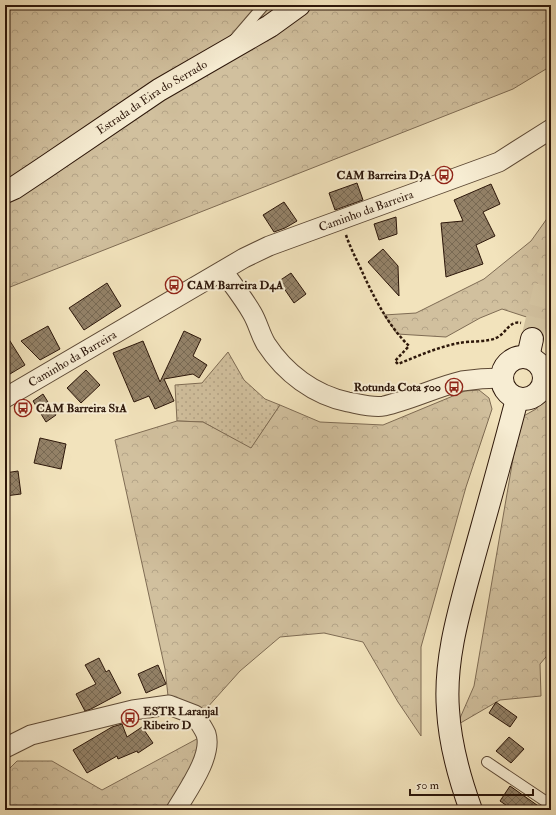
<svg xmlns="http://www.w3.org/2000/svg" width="556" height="815" font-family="'IM FELL Double Pica',serif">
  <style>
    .grass { fill: url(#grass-dots); stroke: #7f6c54 }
    .forest { fill: url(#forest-crowns); stroke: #7f6c54 }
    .building { fill: url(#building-cross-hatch); stroke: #2d170a }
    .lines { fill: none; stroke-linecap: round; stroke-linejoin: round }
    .secondary-tunnel { stroke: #d4c4a1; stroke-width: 22; stroke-dasharray: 22 11; stroke-linecap: butt }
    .lane-casing { stroke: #5e4a36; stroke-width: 12 }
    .street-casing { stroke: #5e4a36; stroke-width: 21 }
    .secondary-casing { stroke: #2d170a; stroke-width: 24 }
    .path { stroke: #2d170a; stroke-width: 2.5; stroke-dasharray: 3 2; stroke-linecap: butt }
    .lane { stroke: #f7edd3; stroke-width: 10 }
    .street { stroke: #f7edd3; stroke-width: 19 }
    .secondary { stroke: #f7edd3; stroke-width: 22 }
    .labels { text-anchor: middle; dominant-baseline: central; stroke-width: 4; stroke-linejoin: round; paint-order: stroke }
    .street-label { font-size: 12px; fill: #2d170a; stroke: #f7edd3 }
    .poi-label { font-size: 12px; font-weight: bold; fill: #2d170a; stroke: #f7edd3; text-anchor: start }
  </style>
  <defs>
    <pattern id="grass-dots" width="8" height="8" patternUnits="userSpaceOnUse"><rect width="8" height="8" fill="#d1c09e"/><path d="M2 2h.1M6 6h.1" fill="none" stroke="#b4a487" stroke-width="1.8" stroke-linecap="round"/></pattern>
    <pattern id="forest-crowns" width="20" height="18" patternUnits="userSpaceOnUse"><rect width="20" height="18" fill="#d1c09e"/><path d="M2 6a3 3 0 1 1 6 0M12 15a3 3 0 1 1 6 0" fill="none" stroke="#b4a487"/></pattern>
    <pattern id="building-cross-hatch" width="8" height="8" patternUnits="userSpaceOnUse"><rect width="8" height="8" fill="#938167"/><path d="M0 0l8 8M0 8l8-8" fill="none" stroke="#786953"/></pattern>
  </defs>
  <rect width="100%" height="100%" fill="#f2e3bc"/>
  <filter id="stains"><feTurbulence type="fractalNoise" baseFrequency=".005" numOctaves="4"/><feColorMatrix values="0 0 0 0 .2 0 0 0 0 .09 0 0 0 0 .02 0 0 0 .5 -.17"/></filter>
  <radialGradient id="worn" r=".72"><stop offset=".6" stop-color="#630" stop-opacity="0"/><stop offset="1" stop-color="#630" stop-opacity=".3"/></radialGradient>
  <path class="grass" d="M228,352L244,380L265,399L280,405L251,449L203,422L177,421L175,385L202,383Z"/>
  <path class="forest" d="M20,5H551V66L513,89L5,289V9Z
    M551,213V336L545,323L502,309L480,318L446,337L397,334L384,315L416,313L484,279L531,241Z
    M479,390L489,398L492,409L466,487L421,647V736L398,702L363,642L324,633L280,637L240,671L197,719L169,705L165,669L115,440L177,421L203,422L251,448L280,405L320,422L383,425L465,391Z
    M551,395V651L540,664L541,696L500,700L457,725L474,686L520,418L536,409Z
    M206,734L176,810H5V773L17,761H52L102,790Z"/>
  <path class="building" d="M357,183L363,200L335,210L329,193Z
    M491,184L500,204L483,212L495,236L476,245L483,264L446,277L441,223L463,221L454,200Z
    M284,202L297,221L285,228L274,232L263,215Z
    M396,217L397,234L379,240L374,224Z
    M383,249L398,266L399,296L368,262Z
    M291,273L306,294L294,303L279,281Z
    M107,283L121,306L84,330L69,308Z
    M48,326L60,349L40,360L21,341Z
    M184,331L201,339L193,356L207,365L199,378L193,374L164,379L174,401L155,409L149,396L134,402L113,353L143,341L160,382Z
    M5,333L25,365L5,377Z
    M86,370L100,385L81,403L67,388Z
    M43,394L56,415L46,422L33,401Z
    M40,438L66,444L61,469L34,463Z
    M18,471L21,494L5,496V473Z
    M99,658L106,672L109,670L121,693L91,709L85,711L76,694L96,684L85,665Z
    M158,665L166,684L146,693L138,674Z
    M496,702L517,717L510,727L489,713Z
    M122,724L127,737L142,727L153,743L138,753L137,751L118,759L117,756L87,773L73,750L112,727Z
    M509,737L524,749L511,763L496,751Z
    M510,786L544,810H513L500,801Z"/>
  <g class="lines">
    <path class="secondary-tunnel" d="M532,339L551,261"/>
    <defs>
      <path id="lane" d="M234,40L264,5
        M545,379L551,377
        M487,762L551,805"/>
      <g id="street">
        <path d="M223,271C233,285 244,299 252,313C258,323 260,334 266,344C285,373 314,395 348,402C359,404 373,408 384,406C411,400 436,387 462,381C475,379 488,378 502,378"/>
        <path id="s1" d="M5,398L244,258L269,246L499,162L551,129"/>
        <path d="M5,748L31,735L133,710L169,705L195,715C198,721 203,727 206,734C213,756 187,791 176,810"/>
      </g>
      <g id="secondary">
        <path id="s2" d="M5,192L14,188L44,168L159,90L270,26L299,5"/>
        <circle cx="523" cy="378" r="21"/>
        <path d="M528,357L532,339"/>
        <path d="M471,810C459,777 450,745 448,710C444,659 460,608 473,560C488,506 503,453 517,399"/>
      </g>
    </defs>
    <use href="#lane" class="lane-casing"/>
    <use href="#street" class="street-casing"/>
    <use href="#secondary" class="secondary-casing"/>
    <path class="path" d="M346,235C351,250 359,264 365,278C377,303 389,326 409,346L395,361L398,364C418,356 438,347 459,343C469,341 488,342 496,338C506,334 509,320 521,323"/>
    <use href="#lane" class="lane"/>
    <use href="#street" class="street"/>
    <use href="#secondary" class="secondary"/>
  </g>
  <defs>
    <symbol id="bus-ring" viewBox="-11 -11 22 22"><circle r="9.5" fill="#f7edd3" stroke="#8f2418" stroke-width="1.5"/><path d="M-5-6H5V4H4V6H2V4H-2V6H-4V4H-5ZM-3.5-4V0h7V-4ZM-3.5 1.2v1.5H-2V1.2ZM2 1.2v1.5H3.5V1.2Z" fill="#8f2418"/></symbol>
  </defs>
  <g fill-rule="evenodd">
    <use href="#bus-ring" x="434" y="165" width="20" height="20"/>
    <use href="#bus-ring" x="164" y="275" width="20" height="20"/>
    <use href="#bus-ring" x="444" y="377" width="20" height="20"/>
    <use href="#bus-ring" x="13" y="398" width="20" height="20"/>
    <use href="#bus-ring" x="120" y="708" width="20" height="20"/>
  </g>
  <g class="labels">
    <g class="street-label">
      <text stroke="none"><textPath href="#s2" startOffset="175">Estrada da Eira do Serrado</textPath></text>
      <text stroke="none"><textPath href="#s1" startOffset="408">Caminho da Barreira</textPath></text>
      <text stroke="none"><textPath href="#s1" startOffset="78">Caminho da Barreira</textPath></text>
    </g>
    <g class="poi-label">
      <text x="431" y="175" text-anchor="end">CAM Barreira D3A</text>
      <text x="187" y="285">CAM Barreira D4A</text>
      <text x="441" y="387" text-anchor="end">Rotunda Cota 500</text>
      <text x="36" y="408">CAM Barreira S1A</text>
      <text x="143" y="711">ESTR Laranjal<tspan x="143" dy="14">Ribeiro D</tspan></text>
    </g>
  </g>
  <rect width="556" height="815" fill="none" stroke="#f2e3bc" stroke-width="20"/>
  <rect x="6" y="6" width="544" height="803" fill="none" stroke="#2d170a" stroke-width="2"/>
  <rect x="10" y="10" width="536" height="795" fill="none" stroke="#2d170a"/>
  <path d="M410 789v6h123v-6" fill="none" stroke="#2d170a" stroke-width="2"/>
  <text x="416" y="789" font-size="12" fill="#2d170a" stroke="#f7edd3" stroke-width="3" paint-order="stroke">50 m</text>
  <rect width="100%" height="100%" filter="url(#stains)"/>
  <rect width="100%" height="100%" fill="url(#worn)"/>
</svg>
